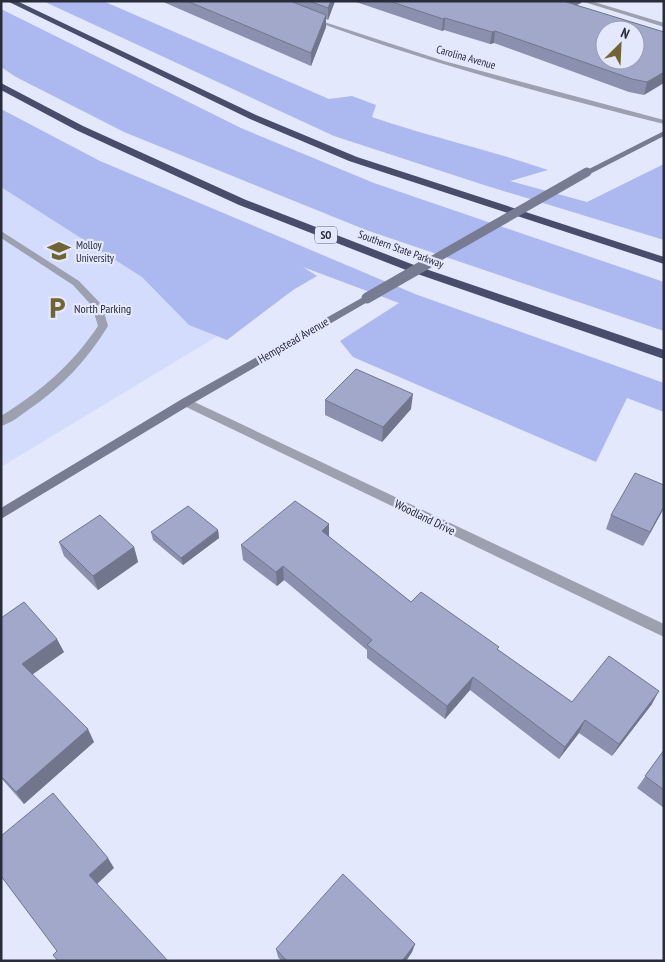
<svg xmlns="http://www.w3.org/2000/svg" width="665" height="962" font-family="'PT Sans Narrow',sans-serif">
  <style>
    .built { fill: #d4dcfe }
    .green { fill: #acb8f0 }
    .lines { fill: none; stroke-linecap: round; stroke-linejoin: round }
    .minor { fill: #9ca0af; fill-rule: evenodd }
    .secondary { fill: #777c92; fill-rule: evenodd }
    .motorway { fill: #484d6b; fill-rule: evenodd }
    .secondary-bridge-far1 { stroke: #777c92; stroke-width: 9 }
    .secondary-bridge { stroke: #777c92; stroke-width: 11 }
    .wall { fill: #8a90ae }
    .shaded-wall { fill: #71768d }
    .building { fill: #a1a8ca; stroke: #71768d; fill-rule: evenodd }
    .labels { text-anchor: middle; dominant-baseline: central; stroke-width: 4.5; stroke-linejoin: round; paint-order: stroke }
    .far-street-label { font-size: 11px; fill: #292c39; stroke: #e3e8fd }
    .shield { fill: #e3e8fd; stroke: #616474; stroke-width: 1 }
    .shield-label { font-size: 11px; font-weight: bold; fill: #292c39 }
    .far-poi-label { font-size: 11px; fill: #292c39; stroke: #e3e8fd; text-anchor: start }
    .poi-label { font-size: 12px; fill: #292c39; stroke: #e3e8fd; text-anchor: start }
    .street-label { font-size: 12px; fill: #292c39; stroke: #e3e8fd }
  </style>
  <rect width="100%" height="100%" fill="#e3e8fd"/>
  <path class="built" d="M1,174L231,328L1,467Z"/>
  <path class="green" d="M43,1H103L329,99L352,96L376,105L372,117C430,137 490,150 548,170L510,181L587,202L664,164V240L484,185L334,136Z
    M1,9L241,128L374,183L664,282V331L366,230L124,132L16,77L1,67Z
    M1,109L100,161L415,294L664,383V412L627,398L596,462L353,357L340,341L399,303L303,267L317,276L293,290L227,340L189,325L142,277L1,187Z"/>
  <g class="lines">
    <path class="minor" d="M581,1H591L664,23V27Z
      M309,17L444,61L664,120V124C544,94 425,62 309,19Z
      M1,231L79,281L102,305L108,326C87,360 62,387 28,410C20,416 11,423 1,426V416C40,392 72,365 98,326L92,306L73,285L1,238Z
      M186,398L664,624V637L182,405L180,402L182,399Z"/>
    <path class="secondary" d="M664,131V136L590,174L583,172Z
      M367,295L371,296V300L190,405L1,519V508L182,399Z"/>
    <path class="motorway" d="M7,1H17L256,115L357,157L664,257V264L349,161L250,119Z
      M1,83L83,126L246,200L414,265L664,350V359L406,270L239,205L76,130L1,90Z"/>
    <path class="secondary-bridge-far1" d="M426,264L587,172"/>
    <path class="secondary-bridge" d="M367,298L428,263"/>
  </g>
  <path class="wall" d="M161,1H335L328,20L326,19V27L311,66Z
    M353,1H582L581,3L576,5L664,32L644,95L629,92L494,43L490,44L444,30L442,31Z
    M325,400L411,409L382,442L325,415Z
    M664,485V508L643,546L606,529L611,515Z
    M218,530L219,538L183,565L153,540L151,532Z
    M329,537L411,602L498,650L572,702L652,704L612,756L579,733L559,759L470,690L445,719L367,658V650L284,580L277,586L243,560L241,545Z
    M59,542L134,547L138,562L98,590L64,556Z
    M1,618L64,652L32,674L94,742L24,804L1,778Z
    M664,750V808L637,788Z
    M415,944L412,952L406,961H281L278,957L276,949Z"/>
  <path class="shaded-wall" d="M331,1H335L328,20V8Z
    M562,1H582L581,3L560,13Z
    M326,15V27L311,66V53Z
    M445,18L444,30L442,31L443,19Z
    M495,31L494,43L490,44L492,32Z
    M664,72V83L644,95L647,82Z
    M413,394L411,409L382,442L383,427Z
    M664,506V508L643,546L650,532Z
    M329,524V539L322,531Z
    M218,530L219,538L183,565L181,558Z
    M134,547L138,562L98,590L93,576Z
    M283,566L284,580L277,586L276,572Z
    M57,639L64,652L29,677L22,664Z
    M473,677L470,690L445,719L447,706Z
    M659,691L652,704L612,756L619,744Z
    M585,720L579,733L559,759L565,747Z
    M88,729L94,742L24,804L16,792Z
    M108,858L114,868L96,885L89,875Z
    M415,944L412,952L406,961H402Z"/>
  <path class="building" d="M187,1H290L326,15L311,53Z
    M309,1H331L328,8Z
    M389,1H563L664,32V72L647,82L632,79L495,31L492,32L445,18L443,19ZM605,30H635V60H605Z
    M356,369L413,394L383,427L325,400Z
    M635,473L664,485V506L650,532L611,515Z
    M295,501L329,524L322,531L411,602L421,592L499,647L497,649L572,702L609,656L659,691L619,744L585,720L565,747L473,677L447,706L367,645L372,640L283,566L276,572L241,545Z
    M188,506L218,530L181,558L151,532Z
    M100,515L134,547L93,576L59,542Z
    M24,602L57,639L22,664L88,729L16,792L1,776V618Z
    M664,750V790L645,776Z
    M53,793L108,858L89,875L168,961H58L53,955L57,951L1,876V836Z
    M343,874L415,944L402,961H287L276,949Z"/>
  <defs>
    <symbol id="university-bare" viewBox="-9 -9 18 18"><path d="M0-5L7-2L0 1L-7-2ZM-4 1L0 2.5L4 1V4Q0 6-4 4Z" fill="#706431" stroke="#e3e8fd" stroke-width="2.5" paint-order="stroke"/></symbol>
    <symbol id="parking-bare" viewBox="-9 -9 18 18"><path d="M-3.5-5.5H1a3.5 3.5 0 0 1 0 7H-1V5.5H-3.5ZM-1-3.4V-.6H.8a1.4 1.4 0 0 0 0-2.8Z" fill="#706431" stroke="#e3e8fd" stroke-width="2.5" paint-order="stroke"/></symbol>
  </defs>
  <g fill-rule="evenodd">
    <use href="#university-bare" x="43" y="235" width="32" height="32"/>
    <use href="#parking-bare" x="41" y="292" width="32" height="32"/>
  </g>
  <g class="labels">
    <g class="far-street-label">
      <text transform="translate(466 57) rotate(16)">Carolina Avenue</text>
      <text transform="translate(401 249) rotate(20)">Southern State Parkway</text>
    </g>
    <rect class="shield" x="315" y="226.5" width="22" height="17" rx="4"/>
    <g class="shield-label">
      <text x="326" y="235">SO</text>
    </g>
    <g class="far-poi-label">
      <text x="76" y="245">Molloy<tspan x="76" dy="13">University</tspan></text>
    </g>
    <g class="poi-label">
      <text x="74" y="308">North Parking</text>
    </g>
    <g class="street-label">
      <text transform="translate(293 340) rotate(-30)">Hempstead Avenue</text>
      <text transform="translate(425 517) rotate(26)">Woodland Drive</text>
    </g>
  </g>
  <rect width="665" height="962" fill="none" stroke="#292c39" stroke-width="5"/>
  <g transform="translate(620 45) rotate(24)"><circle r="24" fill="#e3e8fd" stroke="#999daf"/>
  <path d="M0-4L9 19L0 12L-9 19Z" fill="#706431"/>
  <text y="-8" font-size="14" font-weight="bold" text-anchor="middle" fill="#292c39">N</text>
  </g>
</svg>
